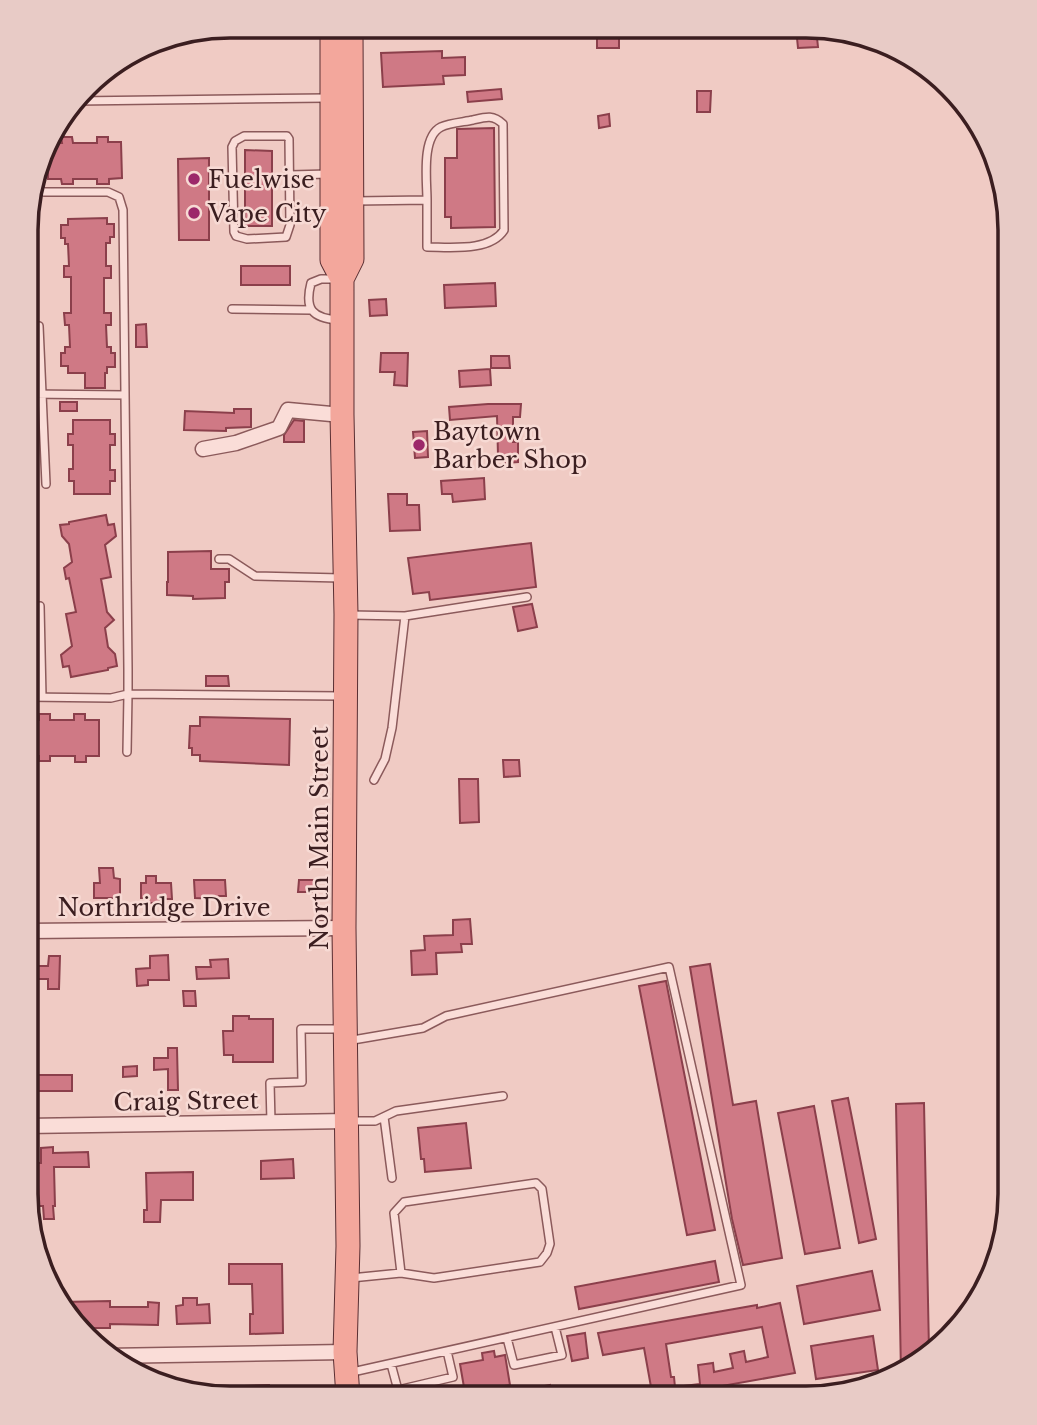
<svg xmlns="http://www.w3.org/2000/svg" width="1037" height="1425" font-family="'Libre Baskerville',serif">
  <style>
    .building { fill: #cf7985; stroke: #8b3f4b; stroke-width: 2; fill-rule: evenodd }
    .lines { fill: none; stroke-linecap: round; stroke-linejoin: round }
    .service-casing { stroke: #8b5a5b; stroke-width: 10 }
    .minor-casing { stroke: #8b5a5b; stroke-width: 17 }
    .primary-casing { stroke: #592e32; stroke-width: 25 }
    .service { stroke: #faddd8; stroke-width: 7 }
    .minor { stroke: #faddd8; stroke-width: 14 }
    .primary { stroke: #f3a79c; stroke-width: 23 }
    .poi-dot { fill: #9c286a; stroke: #f7dad4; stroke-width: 2.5 }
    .labels { text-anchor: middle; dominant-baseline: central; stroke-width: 5; stroke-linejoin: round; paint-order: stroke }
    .poi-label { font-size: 24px; fill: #3b1e20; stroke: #f7dad4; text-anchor: start }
    .street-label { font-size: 24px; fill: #3b1e20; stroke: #f7dad4 }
    .rim { fill: none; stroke: #3b1e20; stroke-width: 3.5 }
  </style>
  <rect width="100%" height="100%" fill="#f0cbc4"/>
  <path class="building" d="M597,27H619V48H597Z
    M796,28H816L818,47L798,48Z
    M442,51V58L465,57V75L443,76L444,84L383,87L381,53Z
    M501,89L502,99L468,102L467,92Z
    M697,91H711L710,112H697Z
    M609,114L610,126L599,128L598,116Z
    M494,128L495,227L451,228V217H445V158H457V129Z
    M61,137H72L73,143H97V137H108V142H121L122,178L109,179V184H97V179H73V184H62L61,179H48V145L49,143H62Z
    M245,150L272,151V226H245Z
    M209,158V240H179L178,159Z
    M107,218V224H114V237H110V243H106V266H111V278H104V313H111V325H106L107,347H111V353H115V367H107V373H105V388H85V373H68V366H61V353H65V347H70L69,325H65L64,313H71V277H64V266H69L68,244H65V238H61V225H68V219Z
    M241,266H290V285H241Z
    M495,283L496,306L445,308L444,285Z
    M386,299L387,315L370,316L369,300Z
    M146,324L147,347H136V325Z
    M381,353H408L407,386L394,385L395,372H380Z
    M491,356H509L510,368H491Z
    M490,369L491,385L460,387L459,371Z
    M60,402H77V411H60Z
    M488,404H521L520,417H513V442H518V462L504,463V455H498L497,416L450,420L449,407Z
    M234,409H251V427L226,428V431L184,430L185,411L234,413Z
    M73,420H110V434H115V445H110V470H115V481H110V494H74V481H69V469H73V445H68V434H73Z
    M294,420L304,421V442H284V435Z
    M427,431L428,457L415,458L413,432Z
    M484,478L485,499L453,502L452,494H442L441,481Z
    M388,494H407V505H419L420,530L390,531Z
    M106,515L108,525L114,524L116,536L105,545L111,577L101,579L107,612L114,620L105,628L108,647L115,654L117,666L108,668V670L71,677L69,666L63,667L61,655L72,646L66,614L76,612L69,578L66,579L64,568L72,562L69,544L62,536L60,525L69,524V522Z
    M531,543L536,587L430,600L429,592L413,594L408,558Z
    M211,551V569H229V582H225V598L193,599V596L167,595V582H168V552Z
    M532,604L537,627L518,631L513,607Z
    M206,676H228L229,686H206Z
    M39,714H50V720H74V714H85V720H99V756H86V762H75V756H50V761H39V756H27V720H39Z
    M200,717L290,719L289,765L200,761V755H192V748H189L190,726H200Z
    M503,760H519L520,776L504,777Z
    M459,779H478L479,822L460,823Z
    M99,868H113L114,878L120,879V898H94V883H100Z
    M146,876H156V883H171L172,899H160V903H148V898H141V883H146Z
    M194,880H225L226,896H219L218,899L195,898Z
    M299,880H317V892H298Z
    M470,919L472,944H461L462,952L436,953L437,974L412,975L411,951L425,950L424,936L453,935V920Z
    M168,955L169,980H148V985L137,986L136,969L150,968V956Z
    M49,956H60L59,989H48V979H27V966H48Z
    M228,959L229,978L197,979L196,967H211L210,960Z
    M710,964L733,1105L756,1101L782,1258L743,1265L732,1219L690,967Z
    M666,981L715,1230L687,1235L639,986Z
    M183,991H195L196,1006H184Z
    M233,1016H249V1019H273V1062H233V1055H224L223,1031H233Z
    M27,1046H37V1058H27Z
    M168,1048H177L178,1090H168V1069L154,1070V1058H168Z
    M137,1066V1076L123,1077V1067Z
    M36,1075H72V1091H36Z
    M848,1098L876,1239L859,1243L832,1101Z
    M924,1103L929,1350L901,1374L896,1104Z
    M814,1106L840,1248L805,1254L778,1113Z
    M466,1123L471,1168L425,1172L424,1159H421L418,1128Z
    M53,1147V1153L88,1152L89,1167H54L55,1206H53L54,1219H44L43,1206H39L37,1163H41V1148Z
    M293,1159L294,1178L261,1179V1161Z
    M193,1172V1200H161L160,1222H144V1210H147L146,1173Z
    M715,1261L719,1282L579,1309L575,1287Z
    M229,1264H282L283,1333L250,1334V1314H253L252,1284H229Z
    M872,1271L880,1310L804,1324L797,1286Z
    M183,1298H197V1305L209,1304L210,1323L177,1324L176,1306L183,1305Z
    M110,1301V1307H148V1302L159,1303L158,1325L110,1324V1328H83L62,1302Z
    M780,1303L795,1373L705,1389L706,1397L653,1398L644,1348L603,1355L598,1333L757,1305V1308ZM762,1327L768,1357L746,1362L744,1351L730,1354L733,1368L714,1372L713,1363L698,1365L700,1384L675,1387L674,1377H671L666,1344Z
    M585,1333L588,1358L572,1361L567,1336Z
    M873,1336L878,1370L816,1379L811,1346Z
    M494,1351L495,1357L505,1355L510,1385L465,1393L460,1364L483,1360L482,1353Z
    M269,1385L270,1397H245V1386Z
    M550,1385L553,1398H541L539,1387Z
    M631,1388L632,1398H604V1393Z"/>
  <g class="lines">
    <defs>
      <path id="service" d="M76,101L327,98
        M244,136H287L289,139L290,225L286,237L247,239L236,236L234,232L232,147L235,141Z
        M290,175L328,174
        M355,201L427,200V247C450,247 490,252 504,230L503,124C493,114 485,117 473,120C463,122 449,123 441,127C421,137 427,181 427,200
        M232,309L311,310
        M338,320C313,318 304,310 311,283L321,279H339
        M39,326L46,484
        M28,394L125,395
        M219,559H229L255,576L341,578
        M40,606L42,697
        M350,615L405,616L527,597
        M27,697L111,698L128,694V669L123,210L119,197L108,192H44L34,186
        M127,752L128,694L341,696
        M374,780L385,759L392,728L405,616
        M347,1041L423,1028L446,1016L669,967L741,1285L348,1373
        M384,1117L392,1178
        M351,1121H375L396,1111L503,1096
        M271,1122L270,1083L302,1082L301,1029H341
        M351,1278L401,1273L394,1213L404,1202L536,1183L542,1189L550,1244L547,1253L540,1262L434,1278L401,1273
        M507,1338L514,1365L562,1355L555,1327
        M391,1364L398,1390L453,1377L447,1351"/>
      <path id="minor" d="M203,449L236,443L279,428L288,410L342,415
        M27,931L344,928
        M26,1126L347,1121
        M106,1356L345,1352"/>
      <path id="primary" d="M332,27V260L342,279
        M348,1397L345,1352L348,1246L344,928L346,614L342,415V279L352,259L351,27"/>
    </defs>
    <use href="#service" class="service-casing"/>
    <use href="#minor" class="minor-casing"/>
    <use href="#primary" class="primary-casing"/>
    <use href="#service" class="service"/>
    <use href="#minor" class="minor"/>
    <use href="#primary" class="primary"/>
  </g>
  <g class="poi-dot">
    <circle cx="194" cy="179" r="7"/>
    <circle cx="194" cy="213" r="7"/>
    <circle cx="419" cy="445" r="7"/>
  </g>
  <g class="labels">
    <g class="poi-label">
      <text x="208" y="179">Fuelwise</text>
      <text x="208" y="213">Vape City</text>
      <text x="433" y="431">Baytown<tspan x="433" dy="28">Barber Shop</tspan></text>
    </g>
    <g class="street-label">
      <text transform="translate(319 838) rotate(-90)">North Main Street</text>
      <text x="164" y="907">Northridge Drive</text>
      <text transform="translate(186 1101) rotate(-1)">Craig Street</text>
    </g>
  </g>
  <path d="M0 0H1037V1425H0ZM230 38H806A192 192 0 0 1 998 230V1194A192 192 0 0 1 806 1386H230A192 192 0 0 1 38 1194V230A192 192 0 0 1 230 38Z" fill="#e8cbc6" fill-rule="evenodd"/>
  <path class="rim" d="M230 38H806A192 192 0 0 1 998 230V1194A192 192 0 0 1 806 1386H230A192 192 0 0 1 38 1194V230A192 192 0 0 1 230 38Z"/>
</svg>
